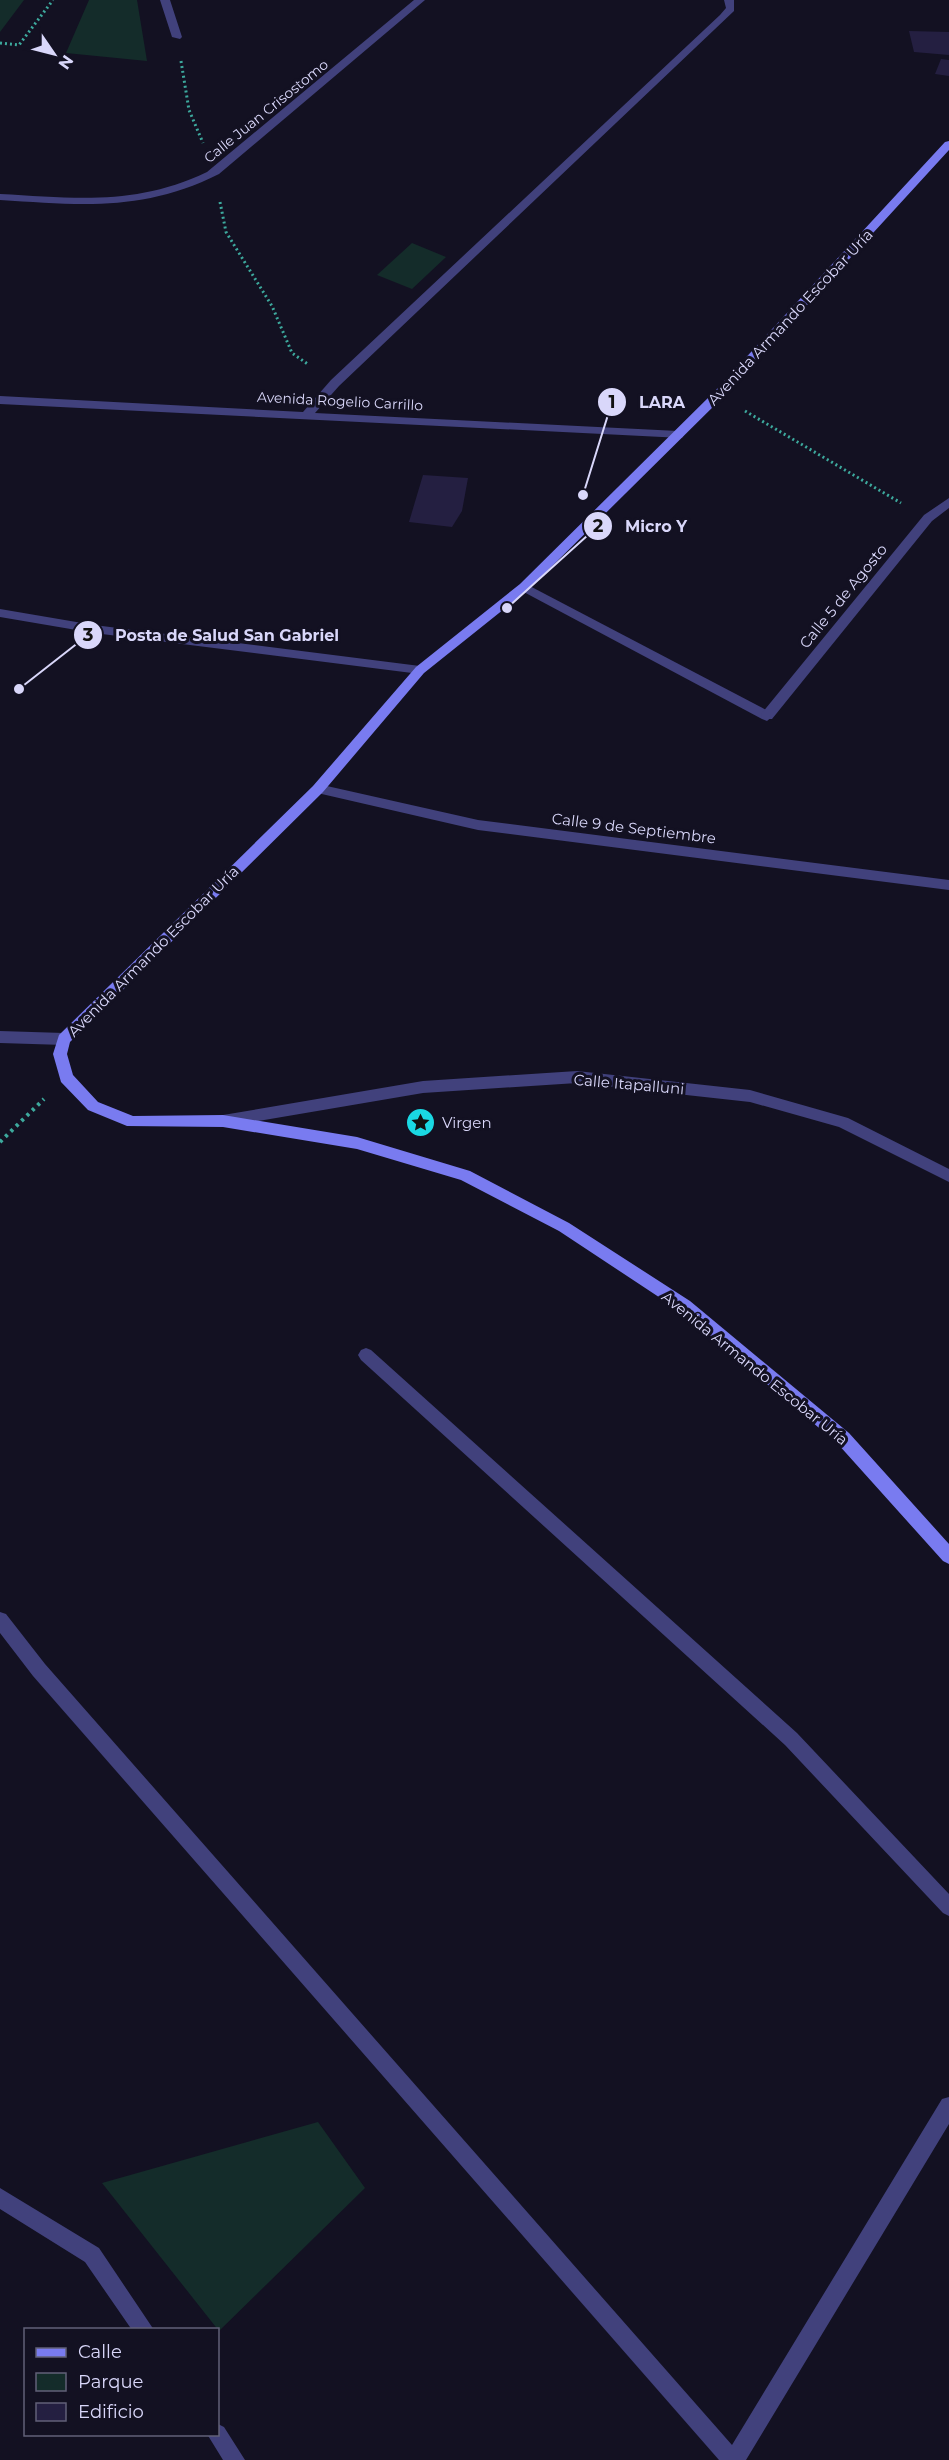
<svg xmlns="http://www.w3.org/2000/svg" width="949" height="2460" font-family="Montserrat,sans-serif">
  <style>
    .green { fill: #142c2a }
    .building { fill: #241f41 }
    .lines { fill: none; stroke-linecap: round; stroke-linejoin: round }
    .path-far1 { stroke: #3da99d; stroke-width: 3; stroke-dasharray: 2 3; stroke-linecap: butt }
    .path { stroke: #3da99d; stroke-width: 4; stroke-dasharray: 3 4.5; stroke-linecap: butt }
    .pedestrian { fill: #41417c; fill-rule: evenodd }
    .minor { fill: #41417c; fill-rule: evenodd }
    .secondary { fill: #797bf0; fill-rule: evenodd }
    .labels { text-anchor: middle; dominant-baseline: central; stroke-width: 6; stroke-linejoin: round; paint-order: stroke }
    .far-street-label { font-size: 14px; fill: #d9d7fa; stroke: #131122 }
    .street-label { font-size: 15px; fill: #d9d7fa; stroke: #131122 }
    .poi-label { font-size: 15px; fill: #d9d7fa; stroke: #131122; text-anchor: start }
    .leader { fill: none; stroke: #d9d7fa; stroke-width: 2 }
    .callout-dot { fill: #d9d7fa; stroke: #131122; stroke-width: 2 }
    .mark-label { font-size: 18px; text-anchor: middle; font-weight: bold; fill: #111 }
    .callout-label { font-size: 16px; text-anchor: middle; font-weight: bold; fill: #d9d7fa; stroke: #131122; stroke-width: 6; stroke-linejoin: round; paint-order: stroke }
  </style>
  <rect width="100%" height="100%" fill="#131122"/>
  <path class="green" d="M0,0H24L0,32Z
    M89,0H137L147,61L66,53Z
    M412,243L446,257L412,289L377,275Z
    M318,2122L365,2188L219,2331L102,2183Z"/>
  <path class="building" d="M909,31L949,32V55L914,52Z
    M941,59L949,60V76L935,74Z
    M423,475L468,478L462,511L452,527L409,522Z"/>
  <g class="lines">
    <path class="path-far1" d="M0,43L19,45L53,0
      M181,61L189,110L203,143
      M220,202L226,232L272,306L292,353L309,365
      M745,411L901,503"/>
    <path class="path" d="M0,1142L44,1099"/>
    <path class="pedestrian" d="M524,583L772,713L773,716L767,721L762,719L520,590L518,587Z"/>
    <path class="minor" d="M160,0H170L182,37L180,39L172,37Z
      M414,0H425L219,174C143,212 82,205 0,200V194C76,198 136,206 207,172Z
      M724,0H734V11L339,386L315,413L678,431L684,435L682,438L0,404V396L303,412L331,380L720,15L726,8Z
      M949,498V508L932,521L772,719H762L761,716L762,713L924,515Z
      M0,609L94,625L420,666L426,670L420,674L94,633L0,617Z
      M318,784L478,820L949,880V890L478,830L313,792L311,789Z
      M0,1031L64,1033L69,1035L71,1039L69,1043L64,1045L0,1043Z
      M577,1071L750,1090L848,1118L949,1169V1182L839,1127L750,1102L577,1083L423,1093L223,1127L218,1125L216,1121L218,1117L223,1115L423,1081Z
      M366,1348L371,1350L797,1733L949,1894V1916L943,1913L785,1745L361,1360L358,1355L361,1350Z
      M0,1612L6,1614L45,1664L732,2445L942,2099L949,2097V2124L746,2460H719L33,1676L0,1633Z
      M0,2188L99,2248L154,2330H132L85,2262L0,2209Z
      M218,2424L224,2427L245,2460H223L207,2434H218Z"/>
    <path class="secondary" d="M949,141V150L722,398L528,590L424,673L323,792L70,1042L67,1054L73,1075L98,1102L133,1116L223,1115L357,1137L470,1171L569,1223L690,1301L849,1433L949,1544V1564L943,1561L837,1443L680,1311L559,1231L461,1180L357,1149L223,1127L127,1126L88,1110L61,1082L53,1054L59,1035L313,786L416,667L520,584L714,392L945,142Z"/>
  </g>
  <defs>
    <symbol id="sight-disc" viewBox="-11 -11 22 22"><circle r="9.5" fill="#1ad8e3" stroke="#131122"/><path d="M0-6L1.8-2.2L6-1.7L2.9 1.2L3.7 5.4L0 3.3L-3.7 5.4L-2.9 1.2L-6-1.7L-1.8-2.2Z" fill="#111"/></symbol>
  </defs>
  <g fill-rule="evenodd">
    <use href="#sight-disc" x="404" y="1106" width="33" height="33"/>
  </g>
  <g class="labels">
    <g class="far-street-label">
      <text transform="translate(266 111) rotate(-39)">Calle Juan Crisostomo</text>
      <text transform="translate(340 401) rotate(3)">Avenida Rogelio Carrillo</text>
    </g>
    <g class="street-label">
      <text transform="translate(790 317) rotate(-47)">Avenida Armando Escobar Uría</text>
      <text transform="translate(843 596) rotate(-51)">Calle 5 de Agosto</text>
      <text transform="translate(634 828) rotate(7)">Calle 9 de Septiembre</text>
      <text transform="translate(153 951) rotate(-45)">Avenida Armando Escobar Uría</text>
      <text transform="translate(629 1084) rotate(5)">Calle Itapalluni</text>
      <text transform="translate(755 1368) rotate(39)">Avenida Armando Escobar Uría</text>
    </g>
    <g class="poi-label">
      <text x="442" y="1122">Virgen</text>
    </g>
  </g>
  <path class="leader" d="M583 495L612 402M507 608L598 526M19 689L88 635"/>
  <g class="callout-dot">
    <circle cx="583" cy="495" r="6"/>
    <circle cx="507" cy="608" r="6"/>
    <circle cx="19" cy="689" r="6"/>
    <circle cx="612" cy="402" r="15"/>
    <circle cx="598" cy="526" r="15"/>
    <circle cx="88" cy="635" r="15"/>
  </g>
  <g class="mark-label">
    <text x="612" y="408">1</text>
    <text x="598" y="532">2</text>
    <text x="88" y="641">3</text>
  </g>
  <g class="callout-label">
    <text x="662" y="408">LARA</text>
    <text x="656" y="532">Micro Y</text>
    <text x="227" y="641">Posta de Salud San Gabriel</text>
  </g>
  <rect x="24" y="2328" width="195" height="108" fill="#131122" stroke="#626078" stroke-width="1.5"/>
  <rect x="36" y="2348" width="30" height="9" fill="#797bf0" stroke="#626078" stroke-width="1.5"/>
  <text x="78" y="2358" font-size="18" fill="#d9d7fa">Calle</text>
  <rect x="36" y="2373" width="30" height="18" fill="#142c2a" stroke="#626078" stroke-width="1.5"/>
  <text x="78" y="2388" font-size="18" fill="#d9d7fa">Parque</text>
  <rect x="36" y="2403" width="30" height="18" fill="#241f41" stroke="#626078" stroke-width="1.5"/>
  <text x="78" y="2418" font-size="18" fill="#d9d7fa">Edificio</text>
  <g transform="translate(54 54) rotate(125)" stroke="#131122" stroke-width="4.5" paint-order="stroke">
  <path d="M0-4.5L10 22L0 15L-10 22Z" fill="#d9d7fa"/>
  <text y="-9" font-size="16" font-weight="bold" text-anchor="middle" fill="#d9d7fa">N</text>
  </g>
</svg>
